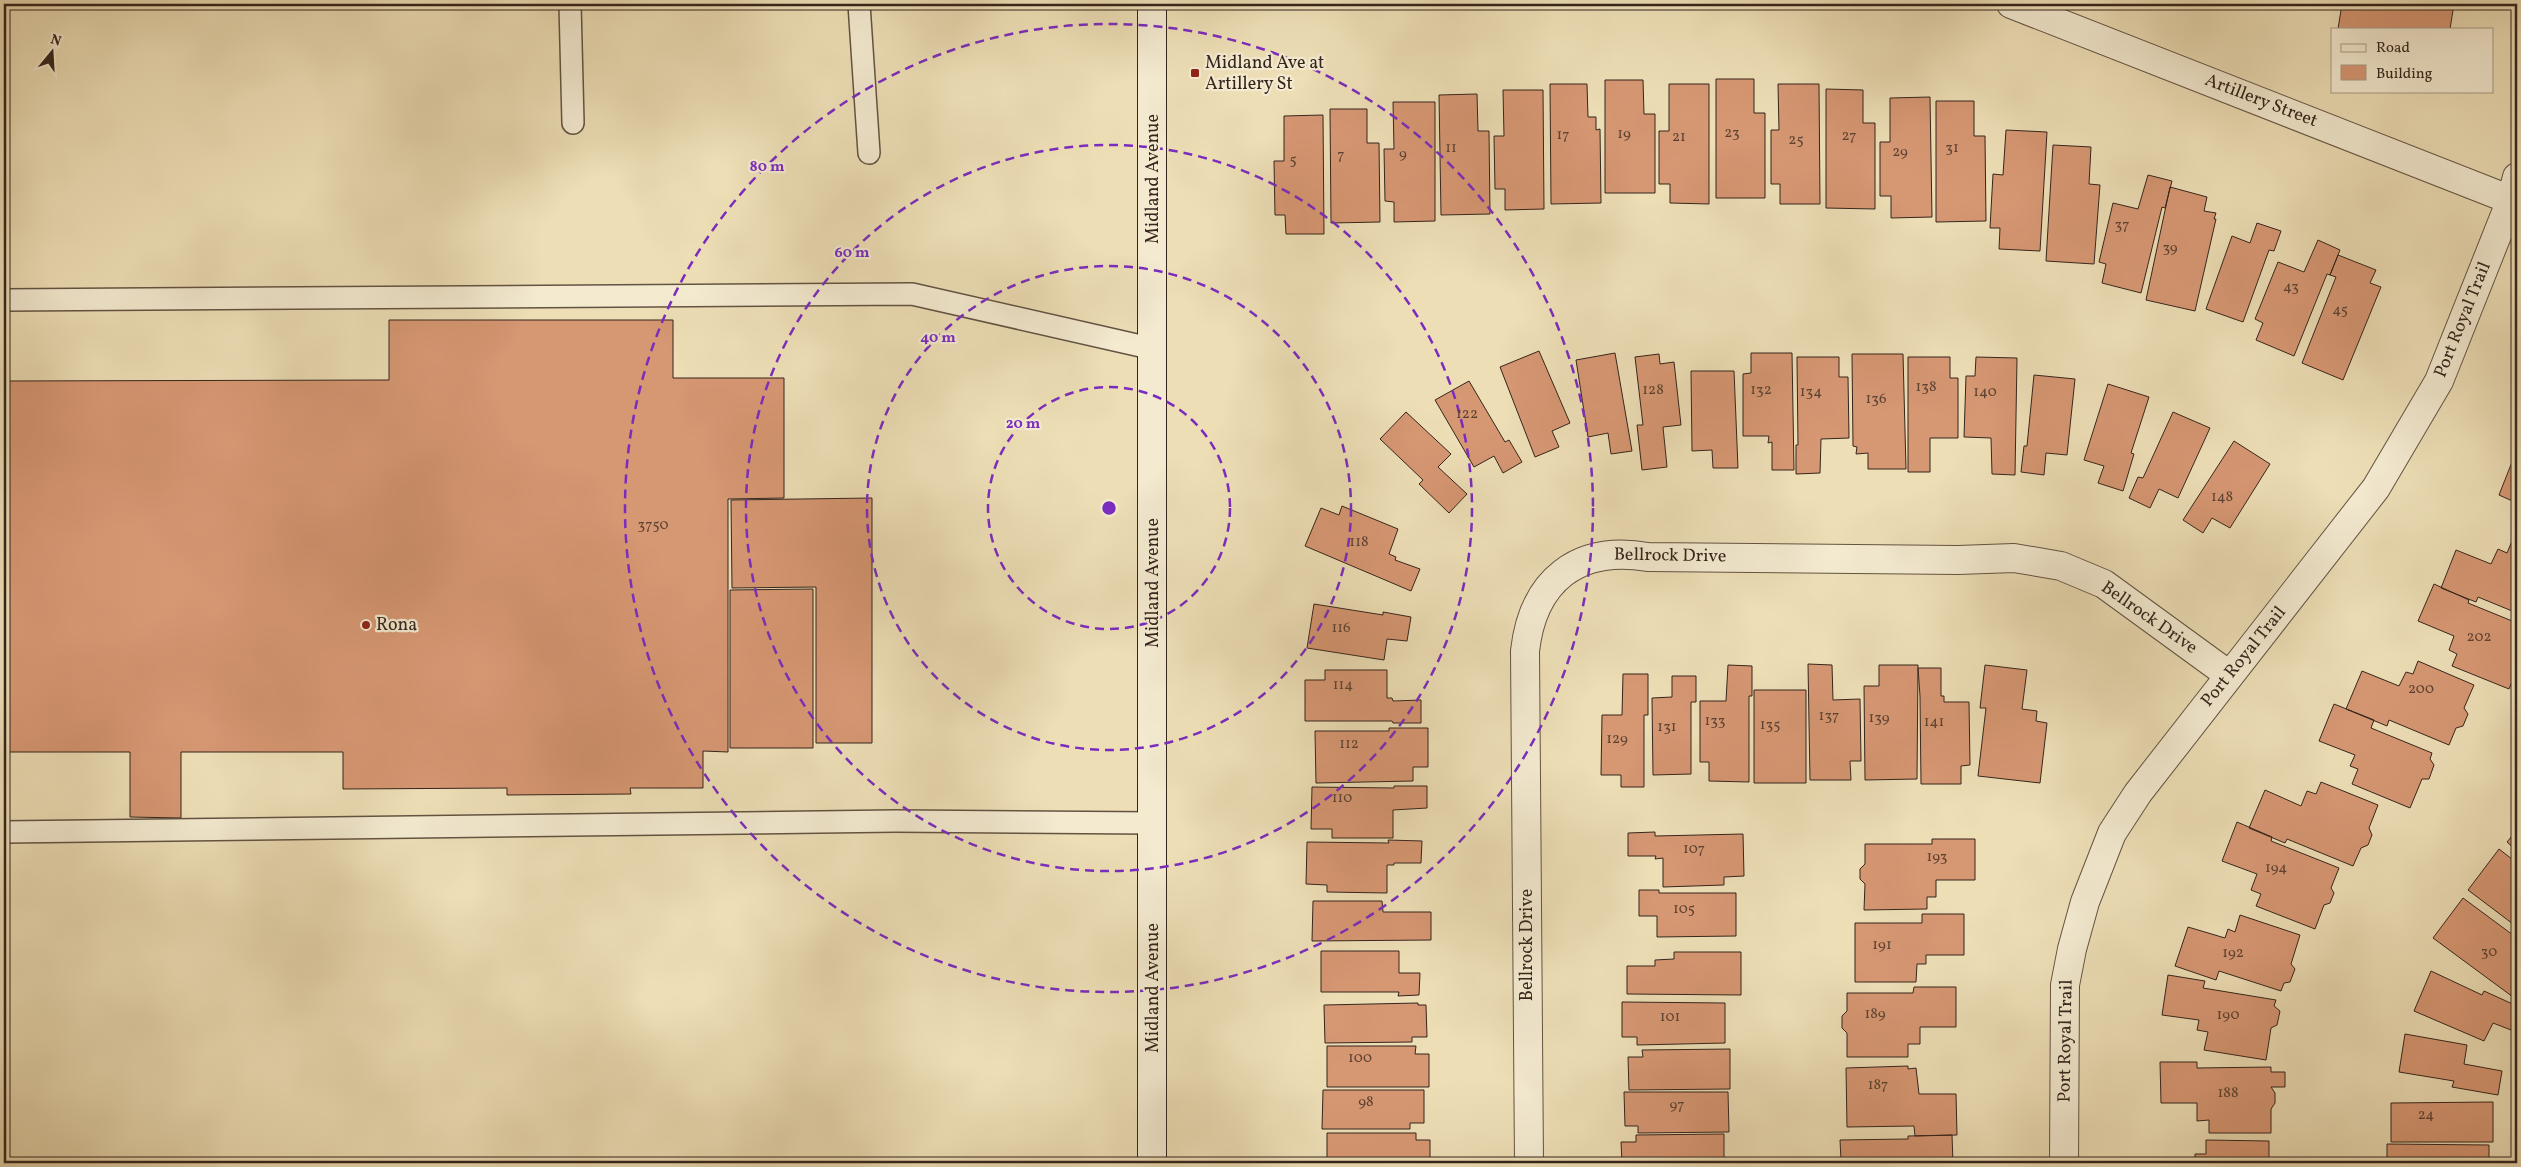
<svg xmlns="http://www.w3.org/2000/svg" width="2521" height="1167" font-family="Vollkorn,serif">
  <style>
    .building { fill: #d69773; stroke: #35251c }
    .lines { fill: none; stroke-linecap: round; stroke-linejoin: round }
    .service-casing { stroke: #635342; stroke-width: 24 }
    .minor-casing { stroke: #635342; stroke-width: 30 }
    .tertiary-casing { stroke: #635342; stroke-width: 30 }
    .secondary-casing { stroke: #35251c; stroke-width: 30 }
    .service { stroke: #f3ead0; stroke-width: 21 }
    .minor { stroke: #f3ead0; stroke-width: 28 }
    .tertiary { stroke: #f3ead0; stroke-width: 28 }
    .secondary { stroke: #f3ead0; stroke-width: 28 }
    .ring { fill: none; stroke: #7b2cbf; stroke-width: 2.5; stroke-dasharray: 9 6 }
    .poi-dot { fill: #8f2418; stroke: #f3ead0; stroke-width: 2 }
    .labels { text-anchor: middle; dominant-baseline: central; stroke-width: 4.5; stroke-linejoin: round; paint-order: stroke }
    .number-label { font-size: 15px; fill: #5d4232 }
    .poi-label { font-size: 18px; fill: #35251c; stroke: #f3ead0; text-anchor: start }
    .street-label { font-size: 18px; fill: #35251c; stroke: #f3ead0 }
    .centre { fill: #7b2cbf; stroke: #f3ead0; stroke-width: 2.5 }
    .ring-label { font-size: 15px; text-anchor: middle; font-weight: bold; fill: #7b2cbf; stroke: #f3ead0; stroke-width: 4.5; stroke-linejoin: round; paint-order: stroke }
  </style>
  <rect width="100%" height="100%" fill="#eddeb6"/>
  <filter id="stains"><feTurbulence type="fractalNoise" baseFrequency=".004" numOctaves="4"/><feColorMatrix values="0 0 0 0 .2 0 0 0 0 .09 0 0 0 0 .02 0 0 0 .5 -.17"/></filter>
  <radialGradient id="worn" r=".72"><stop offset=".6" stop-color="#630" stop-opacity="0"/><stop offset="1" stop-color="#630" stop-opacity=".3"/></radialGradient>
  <path class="building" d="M2342,4H2454L2450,29H2338Z
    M1716,79H1754V113H1765V198H1716Z
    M1605,80H1643L1644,114H1655V193H1605Z
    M1550,84H1587L1588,117H1596V130L1600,129L1601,203L1551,204Z
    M1669,84H1709V204L1670,203V184H1659V131H1669Z
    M1778,84H1819L1820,204H1780V184H1771V130H1779Z
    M1826,89L1863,90V123H1875V209L1826,208Z
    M1503,90H1543L1544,209L1505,210V189H1495L1494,136H1504Z
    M1477,94L1478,131H1489L1490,214L1441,215L1439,95Z
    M1930,97L1932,217L1891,218V196H1880V142H1890V98Z
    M1936,101H1974V136H1985L1986,221L1936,222Z
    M1393,102H1435V221L1394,222V202L1385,201L1384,149H1394Z
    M1330,109H1367V143H1379L1380,222L1331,223Z
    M1323,115L1324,234H1286L1285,215H1275L1274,161H1284V116Z
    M2006,130L2047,132L2040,251L1999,249L2000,228H1990L1993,174L2003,175Z
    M2053,145L2091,147L2089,184L2100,185L2094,264L2046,261Z
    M2148,175L2172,181L2165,208L2162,207L2141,293L2102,283L2106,264L2099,262L2113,203L2138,209Z
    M2170,187L2207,197L2204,211L2216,213L2214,219H2216L2195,311L2146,300Z
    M2257,223L2281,231L2274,251L2269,250L2243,322L2206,309L2232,236L2250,243Z
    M2318,240L2340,250L2330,275L2327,274L2294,356L2256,340L2263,323L2255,319L2278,262L2304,272Z
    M2338,255L2376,270L2370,283L2381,287L2343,380L2302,363L2336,277L2330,275Z
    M389,320H673V378H784V498L728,499V752L703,751V788H630L631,794L507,795V788L343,789V752H181V818L130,817V752H4V381L389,380Z
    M1539,351L1570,423L1552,431L1559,447L1535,457L1500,367Z
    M1615,353L1632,451L1611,454L1608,433L1588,437L1576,360Z
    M1751,353H1792L1794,470H1772V442L1768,443L1769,436H1743V374L1751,373Z
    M1659,354L1660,364L1674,362L1681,425L1663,427L1667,467L1642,470L1637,425H1643L1635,357Z
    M1852,354H1903L1906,469H1868V453L1856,454L1857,447L1853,446Z
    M1797,357H1839V377H1848L1849,438L1821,439L1820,473L1796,474V445H1798Z
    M1908,357H1950V378H1958V438H1930V472H1908Z
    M1976,357L2017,358L2015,475L1992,474L1991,438L1964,437L1966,376H1975Z
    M1691,371H1734L1738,468H1713L1712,450L1692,451Z
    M2034,375L2075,379L2067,455L2046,453L2044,475L2021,472L2024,446H2027Z
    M1469,381L1505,442L1509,440L1522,462L1503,473L1494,456L1474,467L1435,400Z
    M2108,384L2149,397L2131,453L2134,454L2123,491L2098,483L2104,466L2084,460Z
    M1406,412L1451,454L1438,467L1467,494L1449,513L1419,484L1423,480L1380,439Z
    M2173,412L2210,428L2178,498L2159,489L2150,508L2129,498L2138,477L2143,478Z
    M2234,441L2270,464L2230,528L2212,518L2203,533L2183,520Z
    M2514,457L2517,458V503L2499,495Z
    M872,498V743H816V587L732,588L731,500Z
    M1342,506L1398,529L1389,554L1396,557L1395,560L1420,569L1411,591L1305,546L1321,508L1339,515Z
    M2512,541L2517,543V613L2478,597L2476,602L2441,588L2456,550L2491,564L2498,549L2507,553Z
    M2434,584L2469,600L2468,603L2517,623V669L2509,689L2452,666L2457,654L2449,650L2454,636L2418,621Z
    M813,589V748H730V590Z
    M1314,604L1383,615V612L1411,617L1407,641L1387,639L1384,660L1307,648Z
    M2418,661L2474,685L2464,708L2468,714L2463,726L2456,728L2449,745L2389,720L2387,726L2346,709L2362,671L2399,686L2406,672L2413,674Z
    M1808,664L1832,665L1833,700L1860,699L1861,761H1850L1851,780H1810Z
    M1728,665L1752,666V696H1749V782L1709,781V762H1700V701H1726Z
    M1879,665H1918L1917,779L1865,780L1864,686H1879Z
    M1985,665L2027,670L2022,709L2037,711L2036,721L2047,723L2040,783L1978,776L1986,708H1980Z
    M1918,668H1941V696H1944V702H1969L1970,765L1961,766V784H1921L1920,696Z
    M1325,670H1387V698H1392L1393,701L1421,700V723H1393L1392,721H1305V680H1325Z
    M1623,674H1648V715H1644V787H1621V775H1601L1602,715H1622Z
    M1672,676H1696V702H1691V774L1653,775L1652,698L1672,697Z
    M1754,690H1806V783H1754Z
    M2334,704L2374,720L2371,728L2432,753L2430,759L2434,765L2429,779H2422L2410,808L2352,784L2358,769L2350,766L2355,755L2319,741Z
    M1389,728H1428V767H1413V781L1316,783L1315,731H1389Z
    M2321,782L2378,805L2369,828L2372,835L2368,845L2361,848L2353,866L2287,839L2285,843L2249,828L2265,790L2301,806L2307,791L2316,794Z
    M1394,786H1427V808L1393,810V838H1332V829H1311L1312,787L1394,788Z
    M2237,822L2272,837L2271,841L2339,868L2331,888L2334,893L2330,903L2324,905L2315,929L2256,906L2261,894L2251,890L2257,874L2222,861Z
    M2517,830V851L2507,842Z
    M1655,832V836L1743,834L1744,876L1724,877V885L1663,887V858L1655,859L1656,856H1628V833Z
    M1932,839H1975V880H1936V897H1927V909L1864,910L1865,884L1860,879V869L1865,864V844H1932Z
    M1388,840L1422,841L1421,863H1394V865H1387V893L1327,892V885L1306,884L1307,842L1389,843Z
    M2499,849L2517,863V927L2468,890Z
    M1639,890H1659V893H1736V936L1657,937V916H1639Z
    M2463,898L2517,938V991L2513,997L2433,938Z
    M1313,901H1382L1383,912H1431V940L1312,941Z
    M1922,914H1964V955H1926V964H1917L1916,982H1855V923H1922Z
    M2240,915L2300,935L2291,964L2295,969L2290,982L2284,983L2281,991L2219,971L2216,980L2175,966L2188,927L2225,938L2228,929L2235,932Z
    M1321,951H1399V973H1420L1419,995L1398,996L1399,992H1321Z
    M1674,952H1741V995L1627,994V966H1655V960L1674,959Z
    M2431,971L2482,995L2484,991L2517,1006V1015L2511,1030L2493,1023L2484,1041L2414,1011Z
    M2168,975L2205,981L2203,988L2276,1000L2274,1006L2280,1011L2277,1025L2271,1028L2266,1060L2204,1050L2208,1032L2197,1030L2199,1020L2162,1015Z
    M1914,987H1956V1027H1920V1044H1908V1057H1847V1033L1842,1028V1016L1847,1011V993H1913Z
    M1622,1002L1725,1003V1043L1637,1045V1037H1622Z
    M1418,1003V1005H1426L1427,1037H1412V1042L1325,1043L1324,1005Z
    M2405,1034L2467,1045L2464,1064L2502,1071L2498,1095L2452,1087L2454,1081L2399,1072Z
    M1327,1046H1416L1415,1054H1429V1087H1327Z
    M1730,1049V1089L1629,1090L1628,1057H1643L1642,1050Z
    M2160,1062H2197V1068L2271,1067V1072H2285V1087H2271L2275,1093V1103L2271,1109V1133H2209V1120L2197,1121V1103H2161Z
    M1908,1066V1069L1916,1068L1919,1094H1956L1957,1135L1915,1136L1914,1126L1847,1127L1846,1068Z
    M1323,1090H1424V1123H1410V1129H1322Z
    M1624,1092H1728L1729,1132L1638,1133V1126H1625Z
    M2493,1102V1142H2391V1103Z
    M1327,1133H1416V1140H1430V1163H1327Z
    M1724,1134V1163H1622L1621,1142H1636V1135Z
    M1952,1135L1953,1163H1838L1841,1160L1840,1140L1908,1139V1136Z
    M2206,1140L2269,1141V1163H2195V1154H2206Z
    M2387,1144L2489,1145V1163H2387Z"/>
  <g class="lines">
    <defs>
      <path id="service" d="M570,4L573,123
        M859,4L869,153
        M4,300L912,294L1154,349
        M4,832L896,821L1153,823"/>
      <path id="minor" d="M1529,1163L1525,651C1533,580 1578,545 1648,557L1958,560L2014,558L2061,566L2104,584L2229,675"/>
      <path id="tertiary" d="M2011,4L2511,200
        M2064,1163L2065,985L2072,949L2085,902L2112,833L2138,793L2376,488L2439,381L2511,200L2517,177"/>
      <path id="secondary" d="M1152,4V1163"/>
    </defs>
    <use href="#service" class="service-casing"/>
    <use href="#minor" class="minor-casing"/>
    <use href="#tertiary" class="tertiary-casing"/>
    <use href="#secondary" class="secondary-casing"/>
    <use href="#service" class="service"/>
    <use href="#minor" class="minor"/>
    <use href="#tertiary" class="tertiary"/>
    <use href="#secondary" class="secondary"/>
  </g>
  <g class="ring">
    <circle cx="1109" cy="508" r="121"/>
    <circle cx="1109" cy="508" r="242"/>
    <circle cx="1109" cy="508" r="363"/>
    <circle cx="1109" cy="508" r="484"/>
  </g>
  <g class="poi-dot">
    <rect x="1190" y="68" width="10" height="10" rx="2.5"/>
    <circle cx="366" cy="625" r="5"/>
  </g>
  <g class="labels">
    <g class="number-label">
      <text x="1732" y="133">23</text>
      <text x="1624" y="134">19</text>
      <text x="1563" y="135">17</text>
      <text x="1849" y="136">27</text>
      <text x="1679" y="137">21</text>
      <text x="1796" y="140">25</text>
      <text x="1451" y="148">11</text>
      <text x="1952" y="148">31</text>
      <text x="1900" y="152">29</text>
      <text x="1403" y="154">9</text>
      <text x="1341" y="155">7</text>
      <text x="1293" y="160">5</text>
      <text x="2122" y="225">37</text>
      <text x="2170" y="248">39</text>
      <text x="2291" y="287">43</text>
      <text x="2340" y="310">45</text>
      <text x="1926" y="387">138</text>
      <text x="1653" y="390">128</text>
      <text x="1761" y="390">132</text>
      <text x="1811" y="392">134</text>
      <text x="1985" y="392">140</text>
      <text x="1876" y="399">136</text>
      <text x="1467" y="414">122</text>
      <text x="2222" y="497">148</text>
      <text x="653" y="525">3750</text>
      <text x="1359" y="542">118</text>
      <text x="1341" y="628">116</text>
      <text x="2479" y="637">202</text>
      <text x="1343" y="685">114</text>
      <text x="2421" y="689">200</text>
      <text x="1829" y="716">137</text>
      <text x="1879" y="718">139</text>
      <text x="1715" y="721">133</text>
      <text x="1934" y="722">141</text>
      <text x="1770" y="725">135</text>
      <text x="1667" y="727">131</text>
      <text x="1617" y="739">129</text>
      <text x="1349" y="744">112</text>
      <text x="1342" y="798">110</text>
      <text x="1694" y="849">107</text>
      <text x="1937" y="857">193</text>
      <text x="2276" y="868">194</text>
      <text x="1684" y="909">105</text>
      <text x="1882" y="945">191</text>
      <text x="2489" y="952">30</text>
      <text x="2233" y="953">192</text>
      <text x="1875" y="1014">189</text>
      <text x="2228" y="1015">190</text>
      <text x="1670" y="1017">101</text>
      <text x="1360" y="1058">100</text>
      <text x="1878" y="1085">187</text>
      <text x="2228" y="1093">188</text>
      <text x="1366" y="1102">98</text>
      <text x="1677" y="1105">97</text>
      <text x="2426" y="1115">24</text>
    </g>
    <g class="poi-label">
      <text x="1205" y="63">Midland Ave at<tspan x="1205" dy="21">Artillery St</tspan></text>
      <text x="376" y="625">Rona</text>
    </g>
    <g class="street-label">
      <text transform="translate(2261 101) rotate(21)">Artillery Street</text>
      <text transform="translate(1153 179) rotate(-90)">Midland Avenue</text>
      <text transform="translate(2463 320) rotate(-68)">Port Royal Trail</text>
      <text transform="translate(1670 556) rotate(1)">Bellrock Drive</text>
      <text transform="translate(1153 583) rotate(-90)">Midland Avenue</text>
      <text transform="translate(2149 618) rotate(35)">Bellrock Drive</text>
      <text transform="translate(2244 657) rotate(-51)">Port Royal Trail</text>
      <text transform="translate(1527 945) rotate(-90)">Bellrock Drive</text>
      <text transform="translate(1153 988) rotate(-90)">Midland Avenue</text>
      <text transform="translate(2066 1041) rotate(-89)">Port Royal Trail</text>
    </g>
  </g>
  <circle cx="1109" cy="508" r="8" class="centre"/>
  <g class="ring-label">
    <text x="767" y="171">80 m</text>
    <text x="852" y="257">60 m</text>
    <text x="938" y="342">40 m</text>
    <text x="1023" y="428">20 m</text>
  </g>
  <rect width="2521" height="1167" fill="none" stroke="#eddeb6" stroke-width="20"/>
  <rect x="5" y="5" width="2511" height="1157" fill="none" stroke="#35251c" stroke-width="2.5"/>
  <rect x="10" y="10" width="2501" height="1147" fill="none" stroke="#35251c"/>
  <rect x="2331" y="28" width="162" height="65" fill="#f3ead0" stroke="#a79b88"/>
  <rect x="2341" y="44" width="25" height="8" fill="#f3ead0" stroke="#a79b88"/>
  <text x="2376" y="52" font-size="15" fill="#35251c">Road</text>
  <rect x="2341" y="65" width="25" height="15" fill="#d69773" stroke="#a79b88"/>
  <text x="2376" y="78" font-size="15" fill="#35251c">Building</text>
  <g transform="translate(52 52) rotate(18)" stroke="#f3ead0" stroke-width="4" paint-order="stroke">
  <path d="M0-4L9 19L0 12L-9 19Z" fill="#35251c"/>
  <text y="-8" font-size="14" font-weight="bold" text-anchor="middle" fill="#35251c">N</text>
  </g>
  <rect width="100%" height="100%" filter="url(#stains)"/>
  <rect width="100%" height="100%" fill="url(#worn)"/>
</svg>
